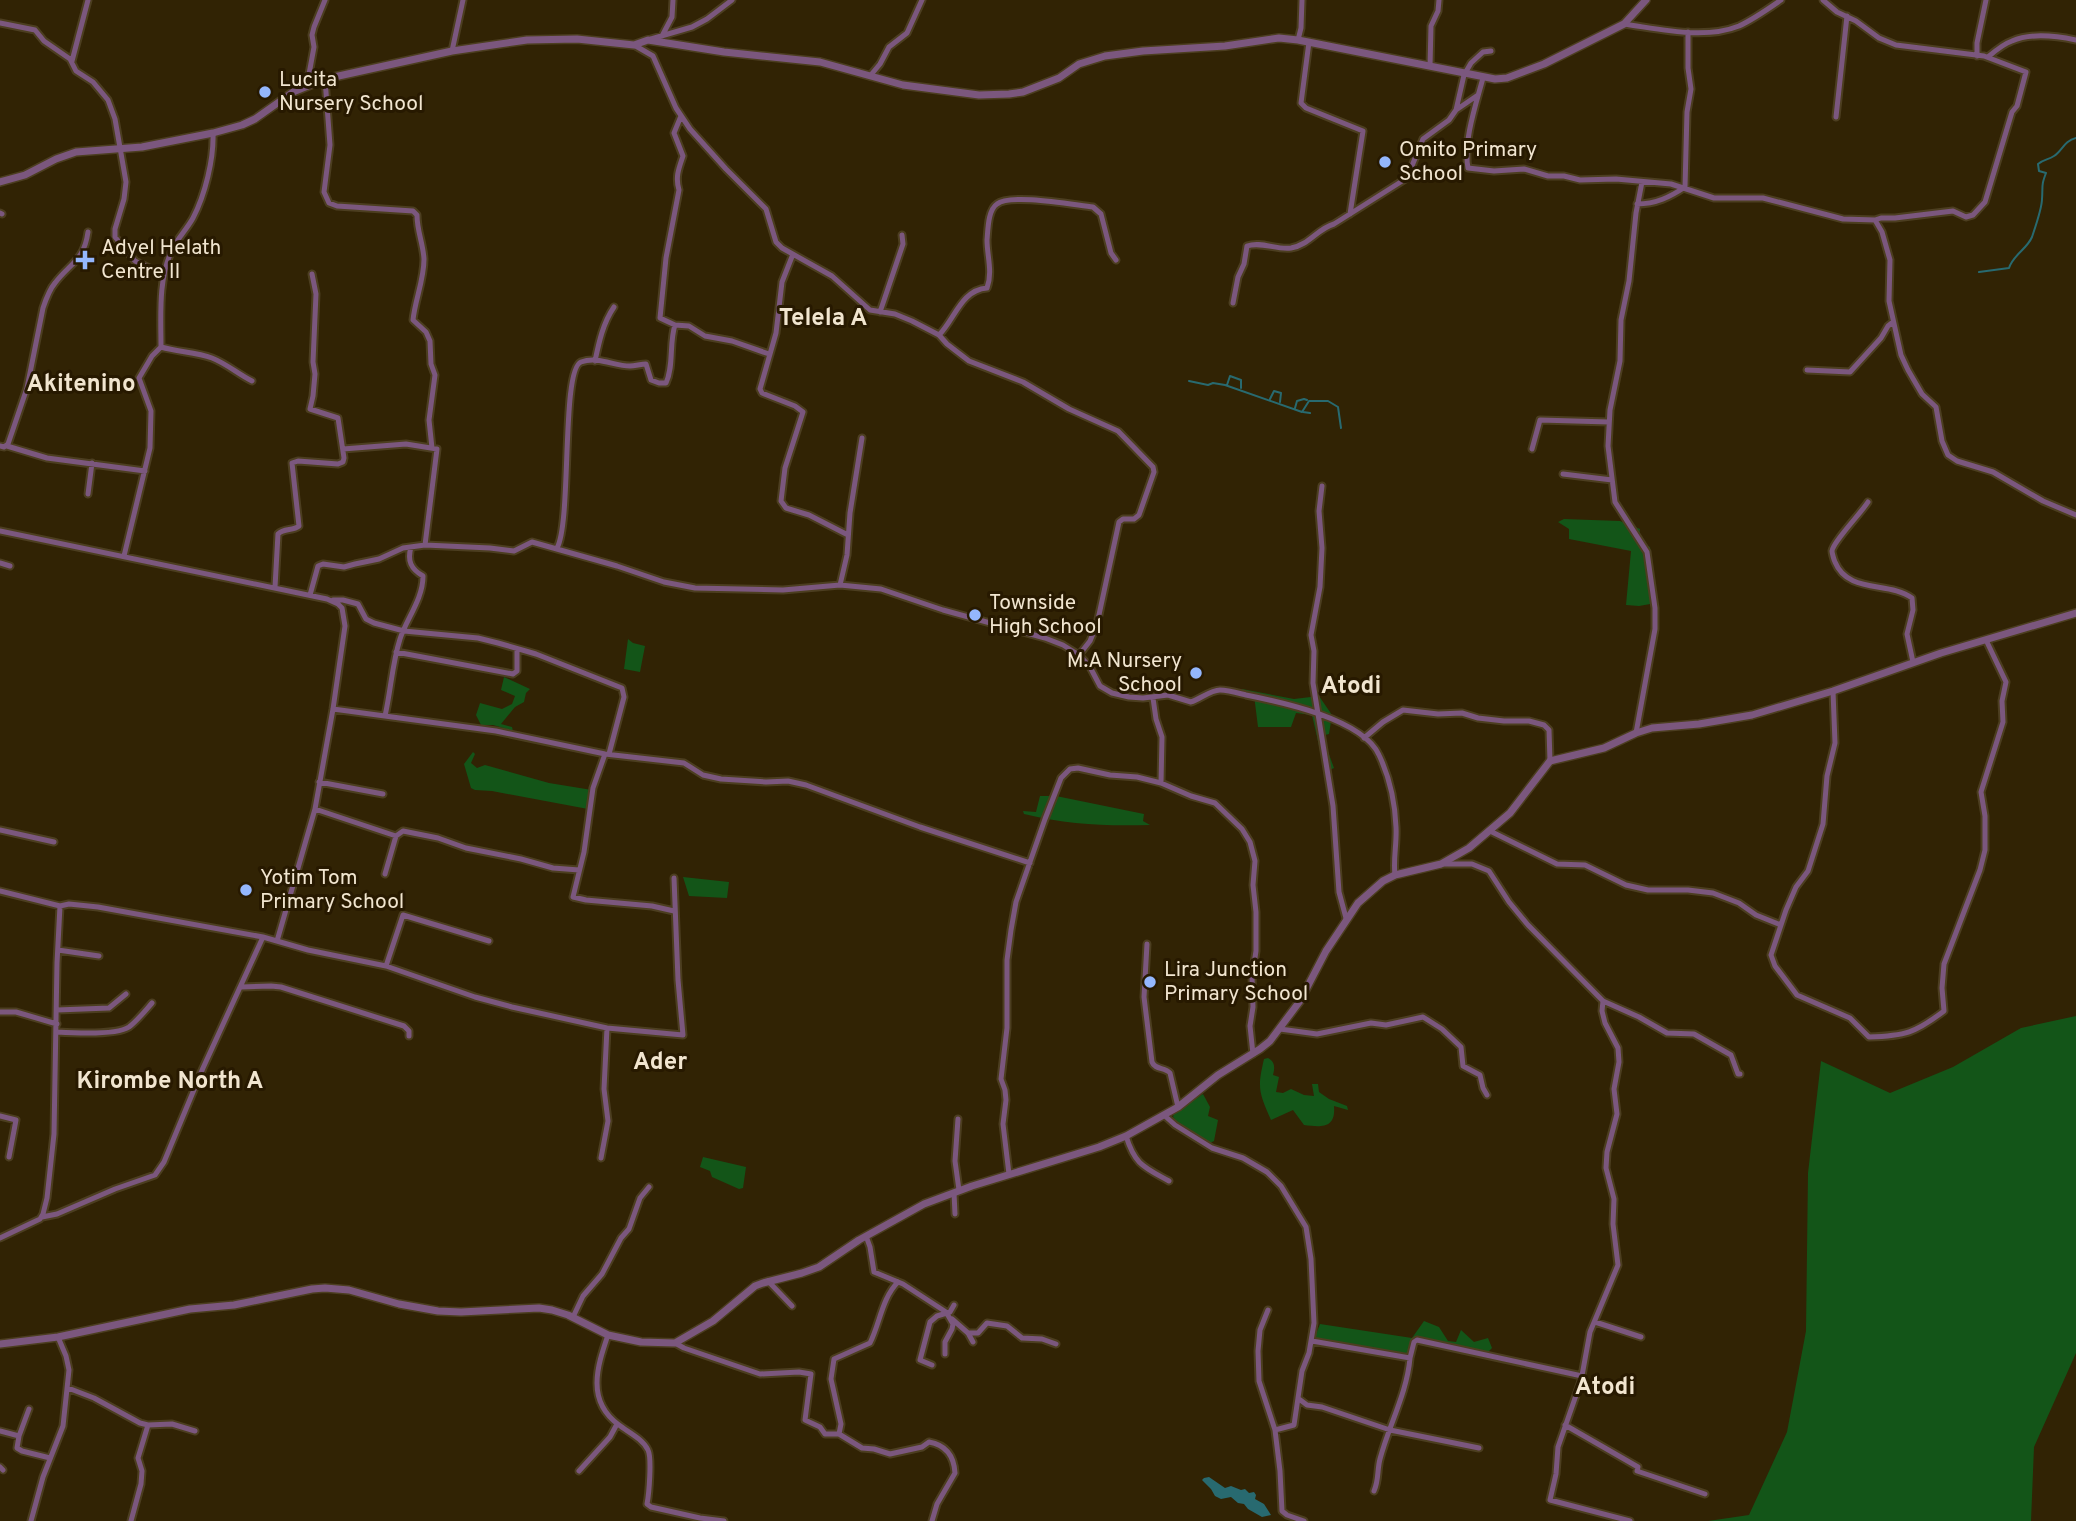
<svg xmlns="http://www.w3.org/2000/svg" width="2076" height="1521" font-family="Overpass,sans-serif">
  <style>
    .green { fill: #135518 }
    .water { fill: #286a70 }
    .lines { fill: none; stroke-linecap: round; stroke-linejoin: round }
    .stream { stroke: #286a70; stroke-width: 2 }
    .minor-casing { stroke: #4c3e20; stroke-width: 9 }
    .tertiary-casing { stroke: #4c3e20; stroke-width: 10 }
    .minor { stroke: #7b577e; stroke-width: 5 }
    .tertiary { stroke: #7b577e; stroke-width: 7 }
    .poi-dot { fill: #94b7fd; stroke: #271900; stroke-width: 2.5 }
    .labels { text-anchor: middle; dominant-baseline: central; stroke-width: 6; stroke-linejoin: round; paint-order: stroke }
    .poi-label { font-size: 21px; fill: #f1e5cf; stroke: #271900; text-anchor: start }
    .quarter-label { font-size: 24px; font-weight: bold; fill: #f1e5cf; stroke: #271900 }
  </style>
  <rect width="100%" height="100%" fill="#312304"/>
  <path class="green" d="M1564,519L1620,521L1640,529L1639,541L1650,547L1656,603L1639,606L1626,605L1631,551L1569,539V529L1558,522Z
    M628,639L633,643L645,646L640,672L624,669Z
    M504,677L530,689L526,693L524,702L515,707L501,724L512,727L513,731L493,725H481L476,715L480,703L502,709L512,704L515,696L501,690Z
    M1242,689L1294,699L1319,696L1332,715L1329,734L1325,735L1327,749L1334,768L1325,772L1312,715L1296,713L1291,727H1258L1254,695L1241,692Z
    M473,752L475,754L471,763L477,768L485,765L549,783L592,790L588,809L492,791L475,790L471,788L464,764Z
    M1040,796H1056L1144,814L1143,821L1150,825C1104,826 1069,825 1024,814L1023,811L1036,812Z
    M683,877L729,882L727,898L689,896Z
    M2076,1016V1353L2034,1447L2031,1521H1708L1749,1515L1787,1432L1806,1331L1808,1173L1821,1061L1890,1093L1953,1067L2021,1028Z
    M1268,1058C1275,1062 1275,1067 1273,1075L1279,1077L1276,1092L1283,1093L1291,1089L1304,1095L1314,1096L1312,1084H1318L1319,1092L1329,1099L1347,1106L1348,1110L1334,1106C1336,1129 1321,1127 1304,1125L1293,1110L1271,1120C1259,1092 1257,1089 1264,1059Z
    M1203,1094L1210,1107L1208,1116L1218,1120L1214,1141L1210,1143L1179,1124L1173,1117L1174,1112Z
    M703,1157L746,1167L743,1188L739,1189L712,1177L710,1171L700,1167Z
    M1424,1321L1439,1327L1448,1341L1456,1342L1461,1330L1474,1342L1488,1338L1492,1348L1487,1353L1422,1338L1415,1344L1409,1356L1314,1339L1320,1324L1412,1338Z"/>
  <path class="water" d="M1209,1477L1225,1488L1231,1486L1241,1490L1245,1489L1249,1493L1254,1492L1256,1495L1255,1499L1264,1504L1271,1515L1262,1517L1248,1509L1244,1504L1238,1503L1231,1497L1221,1499L1215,1496L1211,1489L1202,1480L1204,1478Z"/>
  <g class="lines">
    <path class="stream" d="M1979,272L2009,268C2013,255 2027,249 2032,237C2035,228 2042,208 2042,199C2043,185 2041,186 2046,173L2039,171L2038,164C2044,159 2048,160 2054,156C2062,151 2064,141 2076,138
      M1189,381L1208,385L1213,383L1225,385L1302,412L1309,401H1328L1338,407L1341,428
      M1227,385L1230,376L1241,380V388
      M1270,399L1274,391L1281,393L1280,402
      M1295,408L1297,401L1304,399L1307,400
      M1303,412L1310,413"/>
    <defs>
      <path id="minor" d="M0,23L35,30L44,41L70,59L76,71L93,82L108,100L115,119L126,182L124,199L115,229V237L135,261L164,275
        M1624,24C1660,29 1704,40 1739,26C1754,19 1768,9 1781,0
        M662,36L672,17L673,0
        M651,39L692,27L707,19L732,0
        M1298,40L1301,28L1302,0
        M1309,42L1301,103L1306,108L1363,131L1350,214
        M634,45L653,56L676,108L690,129L726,169L766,209L776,242L782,248L832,276L870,310L895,314L912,321L939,335L947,344L969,361L1023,382L1069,409L1118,431L1153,467L1154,472L1139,515L1134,519H1123L1119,522L1097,624L1090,641L1079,655
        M452,51L463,0
        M1977,56V43L1986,0
        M1988,57C1995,51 2003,44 2012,41C2030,33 2057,36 2076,40
        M72,61L88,0
        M1430,66L1431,26L1438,11L1439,0
        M870,76L880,64L889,47L907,33L922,0
        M1483,78C1476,104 1463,142 1468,168L1494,171L1524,169L1548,176H1564L1580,180L1616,179L1671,184L1714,198H1763L1843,219L1875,220L1881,218H1895L1953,211L1966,217L1973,215L1985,202L2012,112L2017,106L2026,72L1984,56L1896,45L1879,38L1856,21L1837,12L1823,0
        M325,79L330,145L324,192L329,203L337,206L413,211L417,215C417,231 423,243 424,259C424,280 415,300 413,320L426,332L430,341L431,364L435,375L429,420L432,448
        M307,85L314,47L312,35L314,27L325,0
        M1456,110L1478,95
        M681,116L674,133L683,156C679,168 675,177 679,190L666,258L660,318L675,325L689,326L705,336L732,341L769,354
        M1836,117L1847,16
        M1637,204C1656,204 1670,197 1685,187L1687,112L1691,89L1688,68V32
        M0,213L2,214
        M1875,220L1882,232L1890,260L1889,301L1901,355L1908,370L1922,394L1936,407L1942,441L1948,455L1957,461L1993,472L2043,501L2076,515
        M793,254L782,282L776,333L760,389L762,393L795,406L803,412L785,468L781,501L786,508L809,515L848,535
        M1233,303L1238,277L1244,264L1247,246C1261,241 1276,250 1291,248C1309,245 1317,229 1334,224L1407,178L1423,139L1449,120L1456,110L1464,75L1471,63L1483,52L1491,51
        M880,312L903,244L902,235
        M939,335C955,319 961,290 987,288C993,272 987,256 987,240C988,229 988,210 997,204C1010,193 1074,205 1093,207L1101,214L1111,253L1116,260
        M161,347C178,352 196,352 212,358C227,364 238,374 252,381
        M595,361C599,342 603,323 614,307
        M1807,370L1850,372L1881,338L1888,326L1893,322
        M0,446L4,447L8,444L27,388L43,308C46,299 49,290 55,283C70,263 84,261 88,232
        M7,446L47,458L145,471
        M343,449L406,444L437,449L425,545
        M1532,449L1540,420L1609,422
        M1563,474L1612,480
        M1322,486L1319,511L1322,548L1320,587L1311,635L1314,651L1313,683L1333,806L1339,892L1346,918
        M88,494L92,463
        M1868,502C1861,513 1833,542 1832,551C1832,553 1834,560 1835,562C1848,594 1889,581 1912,598L1913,610L1907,634L1913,662
        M0,531L327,599L338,604L342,608L345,626L333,709L315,809L277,941
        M557,548C572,521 561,370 581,362C598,356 614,366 630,366C635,366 641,364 646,364L651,380L659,383H666C674,366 669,343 675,325
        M124,556L150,448L151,411L139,378L152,356L161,347C161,316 158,279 172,250C177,239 187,229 193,218C205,195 214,159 213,133
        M0,563L10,566
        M840,585L847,555L850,513L862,438
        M275,587L278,534C284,528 293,531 299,526L292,463L298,461L338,464L343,462L344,458L338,418L310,409L313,396L315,374L313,362L316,294L312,274
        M310,595L318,566L323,564L344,567L355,564L379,559L403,548L425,545L490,548L514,551L532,542L617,566L664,582L695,588L783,590L840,585L881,589L943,610L1045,638L1063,645L1079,655L1090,667L1100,686L1112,693L1129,697L1143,698L1168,695L1191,702C1200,699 1211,690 1220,690C1228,690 1238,693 1246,695C1281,702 1363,719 1379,755C1389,776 1395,803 1396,827C1397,843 1393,859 1395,875
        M333,600H343L358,604L366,619L374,623L404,631L478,638L498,643L536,654L622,688L624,697L609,754
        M396,652L513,674L517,671V649
        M1833,691L1835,743L1827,776L1823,824L1808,871L1796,887L1786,910L1771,955L1775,966L1797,995L1850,1018L1869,1037C1905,1036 1915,1033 1944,1011L1942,988L1944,964L1980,870L1985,850V816L1981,792L2003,722L2002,701L2006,682L1986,640
        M1153,698L1156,719L1162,737L1161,783
        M333,709L496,731L605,754L684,763L703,775L721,779L766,782L788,781L806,785L920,827L1030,863
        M385,716C391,690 392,664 400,639C407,618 423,599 423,576C411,569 407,561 411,547
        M1636,733L1655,629V608L1647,552L1615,502L1608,446L1610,410L1620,361L1621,320L1629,281L1636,213L1642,182
        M1364,738L1383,722L1403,710L1438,714L1462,713L1478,718L1504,721H1529L1544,725L1549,730L1550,761
        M605,754L593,788L584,852L573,897L586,900L652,906L674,911
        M319,782L383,794
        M315,809L396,836L403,831L438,838L466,848L521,859L553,868L579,870
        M0,830L54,842
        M1490,831L1557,864L1585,865L1626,885L1648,890H1688L1713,893L1739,903L1756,915L1781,925
        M1441,864H1472L1489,871L1509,902L1528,925L1603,1001L1639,1017L1667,1033L1694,1034L1731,1055L1738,1074H1740
        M385,874L396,836
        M0,891L60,906L69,904L98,907L263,937L308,950L386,966L475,997L512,1007L607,1028L683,1035L678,980L674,878
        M1147,944L1144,997L1152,1062C1155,1070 1165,1067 1170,1073L1178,1107
        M58,950L99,956
        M386,966L403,915L489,941
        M241,987L271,986L281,987L404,1026L409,1031V1036
        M1603,1001L1602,1011L1605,1023L1618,1048L1619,1062L1614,1089L1617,1114L1607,1152L1606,1168L1614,1199L1613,1224L1618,1265L1590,1332L1581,1381L1558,1447L1556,1474L1550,1500L1630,1521
        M57,1010L109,1008L126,994
        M0,1012H16L57,1024
        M1280,1029L1317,1034L1371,1023L1386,1025L1423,1017L1442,1029L1461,1047L1463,1066L1480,1075L1483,1088L1487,1095
        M57,1032C73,1033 117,1035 129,1027C137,1021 145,1011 152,1003
        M0,1116L16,1120L9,1157
        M1165,1116L1175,1125L1212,1148L1243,1158L1267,1172L1281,1186L1306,1227L1311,1259L1314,1323L1309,1353L1302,1371L1294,1425L1275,1430
        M958,1119L955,1161L959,1190
        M1126,1136C1135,1165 1144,1167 1169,1181
        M601,1158L608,1121L604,1089L607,1028
        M1009,1174L1003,1124L1006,1100L1005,1090L1001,1079L1007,1028V960L1011,930L1016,902L1045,819L1061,778L1070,769L1078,768L1110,775L1137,777L1161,783L1191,796L1215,803L1242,829L1250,842L1255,861L1253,885L1256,912V951L1252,977L1253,1007L1250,1026L1253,1054
        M954,1193L955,1214
        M42,1217L57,1214L115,1189L155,1175L164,1162L203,1068L263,937
        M866,1236L870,1247L874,1272L903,1284L946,1312L953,1324L952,1329L945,1342V1354
        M0,1238L40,1219L43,1214L47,1198L54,1134L57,963L60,906
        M768,1281L792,1306
        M1268,1310L1260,1330L1258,1351L1259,1381L1275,1430L1280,1471L1282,1511L1287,1515L1304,1521
        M573,1317L583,1296L602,1274L621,1238L629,1229L640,1198L649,1187
        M952,1319L968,1333L973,1342
        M1595,1322L1641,1337
        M968,1333H978L987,1323L1007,1326L1022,1338L1042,1339L1056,1344
        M608,1335C597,1367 586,1401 619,1425C628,1432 643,1439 648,1450C652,1458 649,1494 647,1504L651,1507L700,1518L724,1521
        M1312,1341L1410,1358L1414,1342L1417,1340L1582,1376
        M675,1343L684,1348L760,1374L799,1372L811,1374L805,1420L820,1427L825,1434H839L862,1448L874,1449L890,1454L922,1447L929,1442C946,1445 954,1456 955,1473L937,1504L932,1521
        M932,1365L920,1360L930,1322L937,1316L950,1312L954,1305
        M68,1388L94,1398L140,1423L148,1425L172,1424L195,1431
        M1299,1399L1307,1405L1322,1407L1390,1430L1479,1448
        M29,1409L19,1436L17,1448L22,1451L50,1458
        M1565,1425L1638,1467L1637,1471L1705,1494
        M0,1431L19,1436
        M839,1434L841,1424L831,1379L834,1359L870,1343C880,1323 882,1298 898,1282
        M0,1467L3,1470
        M579,1471L610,1437L617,1424
        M1374,1491C1379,1480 1377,1470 1380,1459C1389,1425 1407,1393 1410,1358
        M31,1521L43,1477L63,1426L69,1370L66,1356L58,1337
        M131,1521L141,1484L142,1471L138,1458L148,1425"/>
      <path id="tertiary" d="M0,182L25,175L56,159L76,152L142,147L213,133L242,125L255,119L293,92L325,79L452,51L527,40L577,39L634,45L648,40L724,52L820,62L903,85L979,95L1009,94L1023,92L1059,78L1079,64L1105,56L1143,51L1225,46L1279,38L1298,40L1495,79L1507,78L1544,64L1624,24L1646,0
        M0,1344L58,1337L190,1309L234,1305L312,1289L325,1288L349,1290L399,1304L438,1311L461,1312L539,1308L552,1310L568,1315L608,1335L641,1342L675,1343L713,1321L755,1286L763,1283L802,1273L819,1267L859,1240L924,1204L972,1186L1099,1147L1126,1136L1178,1107L1218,1075L1260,1049L1270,1041L1300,1001L1326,951L1358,903L1383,881L1395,875L1441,864L1469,848L1510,813L1550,761L1604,748L1636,733L1652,728L1699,724L1752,715L1833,691L1941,653L2076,613"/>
    </defs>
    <use href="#minor" class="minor-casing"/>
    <use href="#tertiary" class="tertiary-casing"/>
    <use href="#minor" class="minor"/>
    <use href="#tertiary" class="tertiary"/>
  </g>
  <g class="poi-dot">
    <circle cx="265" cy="92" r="7"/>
    <circle cx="1385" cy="162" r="7"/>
    <path d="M81.5 249.5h7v7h7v7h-7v7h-7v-7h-7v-7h7z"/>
    <circle cx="975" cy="615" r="7"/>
    <circle cx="1196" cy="673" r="7"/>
    <circle cx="246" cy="890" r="7"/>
    <circle cx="1150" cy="982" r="7"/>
  </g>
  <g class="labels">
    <g class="poi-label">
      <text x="279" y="80">Lucita<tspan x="279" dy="24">Nursery School</tspan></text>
      <text x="1399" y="150">Omito Primary<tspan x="1399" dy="24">School</tspan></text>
      <text x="101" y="248">Adyel Helath<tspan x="101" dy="24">Centre II</tspan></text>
      <text x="989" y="603">Townside<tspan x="989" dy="24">High School</tspan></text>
      <text x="1182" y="661" text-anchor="end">M.A Nursery<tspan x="1182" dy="24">School</tspan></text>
      <text x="260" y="878">Yotim Tom<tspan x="260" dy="24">Primary School</tspan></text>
      <text x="1164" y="970">Lira Junction<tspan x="1164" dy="24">Primary School</tspan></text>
    </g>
    <g class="quarter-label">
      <text x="823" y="319">Telela A</text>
      <text x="81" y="385">Akitenino</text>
      <text x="1351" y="687">Atodi</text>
      <text x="660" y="1063">Ader</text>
      <text x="170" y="1082">Kirombe North A</text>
      <text x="1605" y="1388">Atodi</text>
    </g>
  </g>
</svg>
